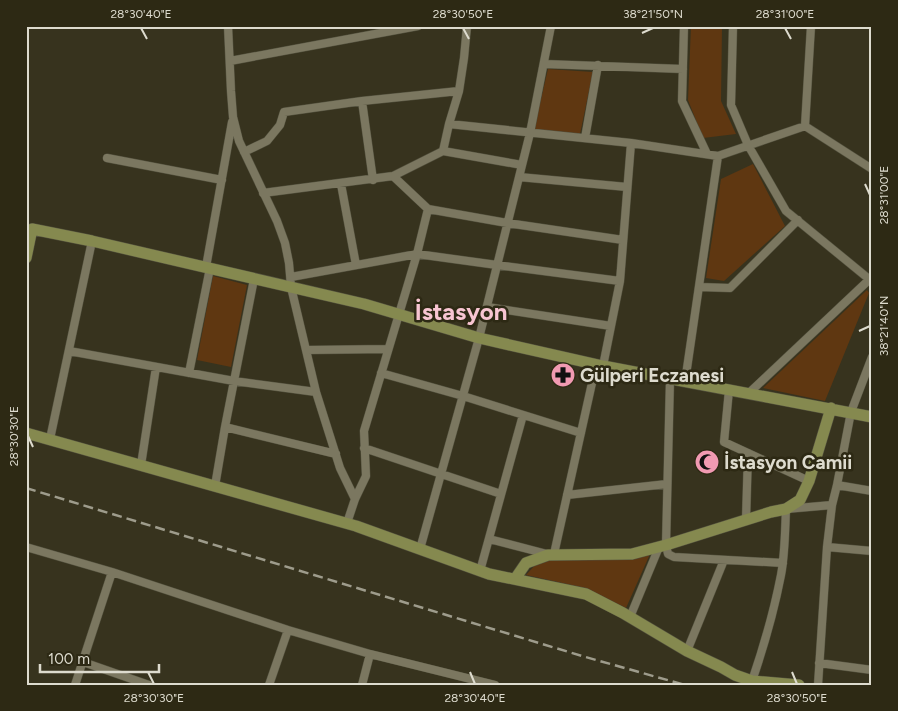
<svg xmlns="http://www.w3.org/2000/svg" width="898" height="711" font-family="Figtree,sans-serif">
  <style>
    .green { fill: #5f3711 }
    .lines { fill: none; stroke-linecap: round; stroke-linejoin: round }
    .street-casing { stroke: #53513e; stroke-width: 9 }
    .secondary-casing { stroke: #53513e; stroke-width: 12 }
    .street { stroke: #7b7760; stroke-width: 8 }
    .secondary { stroke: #85894f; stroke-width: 11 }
    .rail { stroke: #9e9c8c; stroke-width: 2.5; stroke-dasharray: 10 5; stroke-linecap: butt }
    .ticks { fill: none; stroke: #dddbce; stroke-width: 2 }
    .labels { text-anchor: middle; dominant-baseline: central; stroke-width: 5; stroke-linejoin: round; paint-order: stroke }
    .poi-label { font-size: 19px; font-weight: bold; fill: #dddbce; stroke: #2d2914; text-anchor: start }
    .district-label { font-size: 24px; font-weight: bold; fill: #f8c5d2; stroke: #2d2914 }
    .neatline { fill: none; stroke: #dddbce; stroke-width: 2 }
    .ticks-label { font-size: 12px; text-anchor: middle; fill: #dddbce }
  </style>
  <rect width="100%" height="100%" fill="#37331e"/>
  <path class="green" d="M691,26H722L721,101L736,134L703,138L688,100Z
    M548,69L593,72L580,134L534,129Z
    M753,164L785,226L724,281L706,278L721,179Z
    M213,276L247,285L231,367L197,360Z
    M867,290L869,293L825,401L763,388Z
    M650,554L626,608L585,588L526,575L537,563L545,560Z"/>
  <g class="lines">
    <defs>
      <path id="street" d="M228,26L231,91L233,117L239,141L277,221L285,243L289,263L291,287L316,392L340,468L355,499
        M684,26L682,101L707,154
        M733,26L731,105L748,145L786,211L869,279
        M811,26L805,126L872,169
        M230,61L418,26
        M544,64L683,69
        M362,101L373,180
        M449,124L631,143L620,281L603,366
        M585,138L598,65
        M631,143L718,156L685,382
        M443,151L522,165
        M244,152L267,141L280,125L284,112L362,101L459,91
        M718,156L805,126
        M107,158L222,180
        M519,177L627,187
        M341,184L356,265
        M263,193L393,176
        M428,209L507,223L623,240
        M206,267L232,122
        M291,277L417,254L497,265L620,281
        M254,279L225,427L336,454
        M699,287L730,288L798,220
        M487,307L611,326
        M306,350L388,349
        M69,351L234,381L316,392
        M189,373L210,268
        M381,373L463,396L581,433
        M670,379L666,545L668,554L674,557L783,563
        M729,390L724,442L809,481
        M749,393L872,277
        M50,439L92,241
        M364,448L501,494
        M141,465L156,367
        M837,485L851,412L872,357
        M215,486L225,427
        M567,495L667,484
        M746,520L748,453
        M347,523L355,499L366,476L364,431L417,254L428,209L393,176L443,151L449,124L459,91L464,58L467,26
        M489,539L547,554
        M26,547L112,572L288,630L370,654L495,685
        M827,547L872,551
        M420,549L479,338L530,133L551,26
        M554,554L596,365
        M480,571L523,415
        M630,617L659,547
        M687,651L724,560
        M83,662L149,685
        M819,663L872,670
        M752,681C764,646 774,611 781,575C785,554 785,531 786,509L832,505L837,485L872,491
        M75,685L112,572
        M269,685L288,630
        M362,685L370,654
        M818,685L827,547L832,505"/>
      <path id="secondary" d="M26,258L32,229L92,241L364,304L479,338L603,366L872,417
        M26,433L356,526L489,574L586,594L623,613L687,651L721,667L735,675L752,681L799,685
        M515,579L526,563L548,555L632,554L666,545L771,512L786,509L800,500L809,481L831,408"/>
    </defs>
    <use href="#street" class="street-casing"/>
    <use href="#secondary" class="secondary-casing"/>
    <use href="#street" class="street"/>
    <use href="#secondary" class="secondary"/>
    <path class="rail" d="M26,488L582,656L685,685"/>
  </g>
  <path class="ticks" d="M141,28L147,39M463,28L469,39M785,28L791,39M642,33L653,28M865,184L870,195M859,331L870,326M28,436L33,447M148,672L154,684M470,672L475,684M792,672L797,684"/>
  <defs>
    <symbol id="pharmacy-disc" viewBox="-11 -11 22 22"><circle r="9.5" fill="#f19ab2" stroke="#2d2914"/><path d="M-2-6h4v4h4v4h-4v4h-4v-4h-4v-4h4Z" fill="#111"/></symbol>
    <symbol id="mosque-disc" viewBox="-11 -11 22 22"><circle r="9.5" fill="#f19ab2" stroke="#2d2914"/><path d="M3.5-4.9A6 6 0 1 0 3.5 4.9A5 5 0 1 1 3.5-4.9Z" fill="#111"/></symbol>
  </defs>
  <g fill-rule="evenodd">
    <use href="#pharmacy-disc" x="549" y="361" width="28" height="28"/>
    <use href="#mosque-disc" x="693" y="448" width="28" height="28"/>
  </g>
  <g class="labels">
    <g class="poi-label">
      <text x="580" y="375">Gülperi Eczanesi</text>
      <text x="724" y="462">İstasyon Camii</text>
    </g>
    <g class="district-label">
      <text x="461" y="311">İstasyon</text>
    </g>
  </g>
  <rect width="898" height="711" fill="none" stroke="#2d2914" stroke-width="55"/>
  <path d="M40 664v8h119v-8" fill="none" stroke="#dddbce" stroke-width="2.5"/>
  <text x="48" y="664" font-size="15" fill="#dddbce" stroke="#2d2914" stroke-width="4" paint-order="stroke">100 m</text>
  <rect x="28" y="28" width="842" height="656" class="neatline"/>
  <g class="ticks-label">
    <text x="141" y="18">28°30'40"E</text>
    <text x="463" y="18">28°30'50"E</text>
    <text x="653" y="18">38°21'50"N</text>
    <text x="785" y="18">28°31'00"E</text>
    <text transform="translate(884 195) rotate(-90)" y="4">28°31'00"E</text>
    <text transform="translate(884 326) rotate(-90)" y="4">38°21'40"N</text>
    <text transform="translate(14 436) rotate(-90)" y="4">28°30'30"E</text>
    <text x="154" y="702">28°30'30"E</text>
    <text x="475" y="702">28°30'40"E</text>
    <text x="797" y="702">28°30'50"E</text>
  </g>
</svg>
